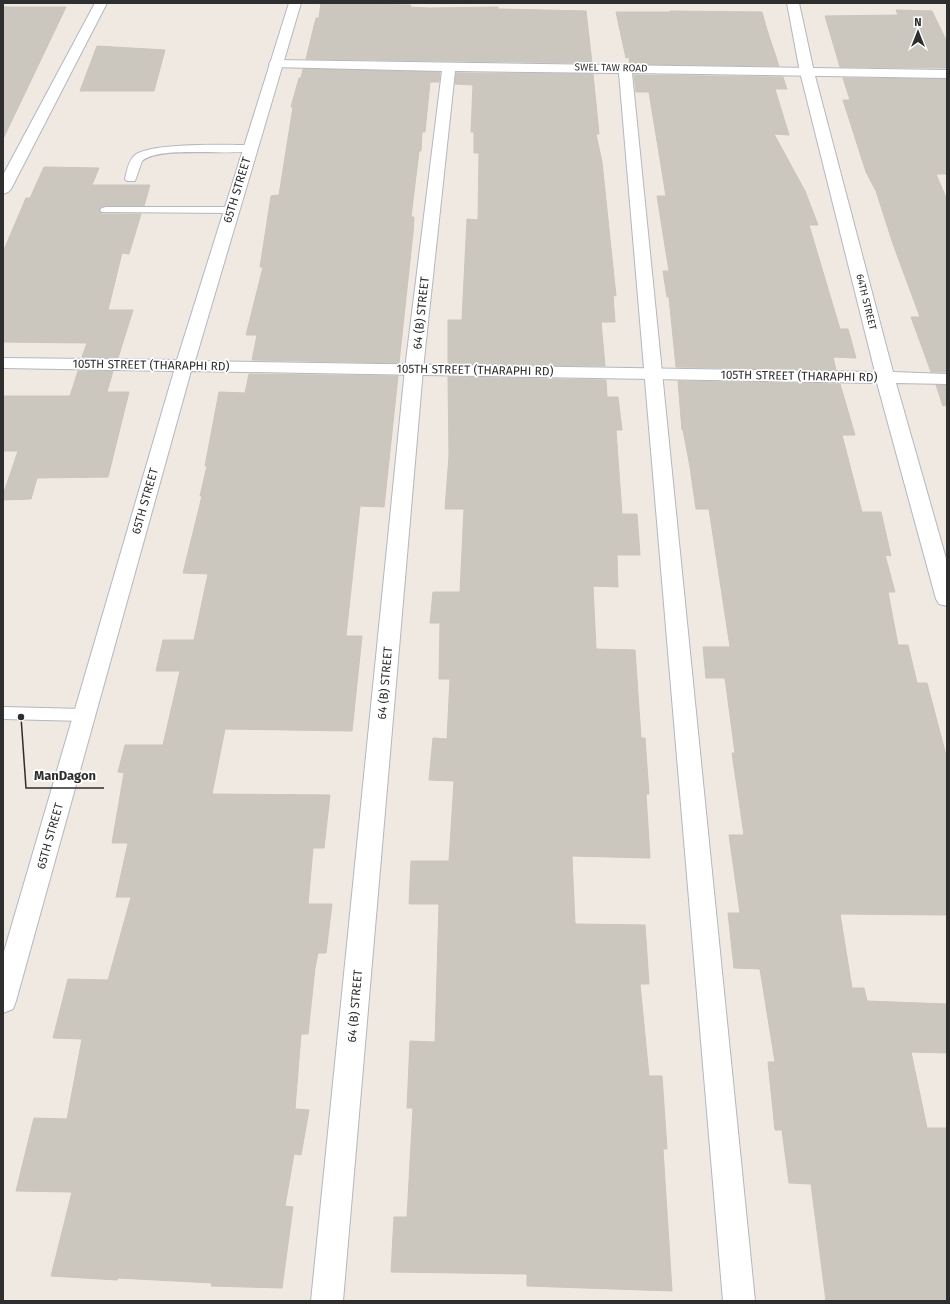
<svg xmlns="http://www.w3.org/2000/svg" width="950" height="1304" font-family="'Fira Sans',sans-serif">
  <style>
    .building { fill: #cbc7bf; stroke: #cbc5ba }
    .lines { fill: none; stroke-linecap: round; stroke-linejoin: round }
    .lane-casing { stroke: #b4b7c1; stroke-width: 2 }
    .street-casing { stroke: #b4b7c1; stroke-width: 2 }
    .secondary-casing { stroke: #b4b7c1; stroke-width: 2 }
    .lane { fill: #fff; fill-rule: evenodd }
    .street { fill: #fff; fill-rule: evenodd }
    .secondary { fill: #fff; fill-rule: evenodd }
    .labels { text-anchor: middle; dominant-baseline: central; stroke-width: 3.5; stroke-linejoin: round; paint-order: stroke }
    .far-street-label { font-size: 10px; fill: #2e2e2e; stroke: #fff }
    .street-label { font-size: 12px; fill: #2e2e2e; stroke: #fff }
    .leader { fill: none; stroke: #2e2e2e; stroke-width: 1.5 }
    .callout-dot { fill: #2e2e2e; stroke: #fff; stroke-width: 1.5 }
    .callout-label { font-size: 13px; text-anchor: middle; font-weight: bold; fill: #2e2e2e; stroke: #fff; stroke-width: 3.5; stroke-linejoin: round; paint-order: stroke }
  </style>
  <rect width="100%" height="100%" fill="#efe9e1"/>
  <path class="building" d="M321,3L411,5L410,7L429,8L498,7V9L586,11L592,63L306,59L316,18H319Z
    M3,7H66L3,139Z
    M896,10L932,11L947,42V68L840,67L825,16L898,15Z
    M670,11L762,12L767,30L779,66L630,64L629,57L626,58L616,12H671Z
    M97,46L165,50L154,91H80Z
    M303,69L440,72L439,82H430L425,132H422L421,151H419L411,217H414L413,233L399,363L252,360L257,335H246L263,267H260L271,196L279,195L293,107H291L299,78H301Z
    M456,73L593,74L599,134H596L602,162L616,296L613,295L615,322H601L605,366L448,364V320H462L467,219L478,220L479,153H474V132H471L473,85L455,84Z
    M634,75L783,77L787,89H775L789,135L774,134L805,191L818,225H809L840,329H848L856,358L833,357L836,370L676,367L669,297H667L663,271H669L657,196H666L649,92H636Z
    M843,78L947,79V174H936L947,200V372H931L911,317H920L893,244L876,191L866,172L843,100H850Z
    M44,167L99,168L92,185H150L144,206H106L101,207L98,210L102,214H141L129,254L122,253L108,310H133L118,358L82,357L87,343L3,342V252L26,198H30Z
    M78,371H113L107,392H129L108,477L37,478L31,499L3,500V495L18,451H3V396H70Z
    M249,374L398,376L384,507L360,506L346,636H362L352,731L225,729L212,794L330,795L324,848H313L308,904H332L326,953H318L315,968L308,1034H301L295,1109L309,1110L301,1155L294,1154L285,1206L293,1207L282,1288L211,1286L212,1283L118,1278L117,1280L51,1276L72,1192L16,1191L34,1118L67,1119L82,1039L53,1038L68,979L108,980L131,897H116L128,843H112L124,773L118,772L125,745H163L180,671H156L163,640H194L208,574L183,573L202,496H200L207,466H205L219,392L245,393Z
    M448,377L606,380L607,397H618L622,430H616L622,514H637L640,555H617L618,587L593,586L596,649L635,650L641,738H645L649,794H646L650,858L572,856L575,924L645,925L649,984H640L649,1076H662L667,1149H663L672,1291L527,1286V1274L391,1272L394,1217H407L413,1108H407L410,1041L435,1042L439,904H409L411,861H449L454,781L429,780L433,738L447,739L450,679H439L440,623H430L433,592H460L464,509H445L449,456Z
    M678,381L840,384L855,435H842L862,512H881L891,556L885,555L895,592H888L898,645H908L917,683H927L947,759V915L840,914L852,988H864L867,1001L947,1004V1053L911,1052L927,1128H947V1301H826L811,1184L789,1183L782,1130H775L768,1062H775L760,969L734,968L728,913H740L729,835H744L732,753H735L725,678H706L703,647H730L709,509H696L690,467L683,430H682Z
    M936,385H947V405L943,406Z"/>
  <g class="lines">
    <defs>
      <path id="lane" d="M250,145L255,148L254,150C228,157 161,145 142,161L135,181H127L125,179C127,171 128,162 134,156C148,142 228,145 250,145Z
        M106,207H231L235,208L237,210L235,212L231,213L102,212L100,210L102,208Z
        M3,707L84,709L90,711L92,715L90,719L84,721L3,719Z"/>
      <path id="street" d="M95,3H107L11,189L8,192L3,194V175Z
        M276,60L947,70V78L632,73L755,1301H723L619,73L455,71L423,369L343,1301H311L405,369L442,71L271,67L269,64L271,61Z"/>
      <path id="secondary" d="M289,3H301L195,361L875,372L800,72L787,3H799L814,72L893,372L947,374V384L896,383L947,562V606L939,604L936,599L877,383L191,371L16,1001L13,1009L3,1013V955L174,371L3,368V358L177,360Z"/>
    </defs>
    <use href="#lane" class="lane-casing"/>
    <use href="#street" class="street-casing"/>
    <use href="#secondary" class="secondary-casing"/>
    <use href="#lane" class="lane"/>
    <use href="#street" class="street"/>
    <use href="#secondary" class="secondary"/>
  </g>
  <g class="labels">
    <g class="far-street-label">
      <text transform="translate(611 68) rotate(1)">SWEL TAW ROAD</text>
      <text transform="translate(866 302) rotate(76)">64TH STREET</text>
    </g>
    <g class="street-label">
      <text transform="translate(237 190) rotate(-73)">65TH STREET</text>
      <text transform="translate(421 313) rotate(-84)">64 (B) STREET</text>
      <text transform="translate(151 365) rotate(1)">105TH STREET (THARAPHI RD)</text>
      <text transform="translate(475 370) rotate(1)">105TH STREET (THARAPHI RD)</text>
      <text transform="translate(799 376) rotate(1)">105TH STREET (THARAPHI RD)</text>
      <text transform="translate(145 501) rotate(-74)">65TH STREET</text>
      <text transform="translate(385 683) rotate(-85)">64 (B) STREET</text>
      <text transform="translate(50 836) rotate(-74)">65TH STREET</text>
      <text transform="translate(355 1006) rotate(-85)">64 (B) STREET</text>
    </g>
  </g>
  <path class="leader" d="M21 717L26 788H104"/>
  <circle class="callout-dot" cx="21" cy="717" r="4"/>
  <g class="callout-label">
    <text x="65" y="780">ManDagon</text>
  </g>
  <rect width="950" height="1304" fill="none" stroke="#2e2e2e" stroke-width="8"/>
  <g transform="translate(918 32)" stroke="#ffffff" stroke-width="3" paint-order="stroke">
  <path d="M0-3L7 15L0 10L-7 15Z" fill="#2e2e2e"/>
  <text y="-6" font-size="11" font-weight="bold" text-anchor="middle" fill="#2e2e2e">N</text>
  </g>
</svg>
